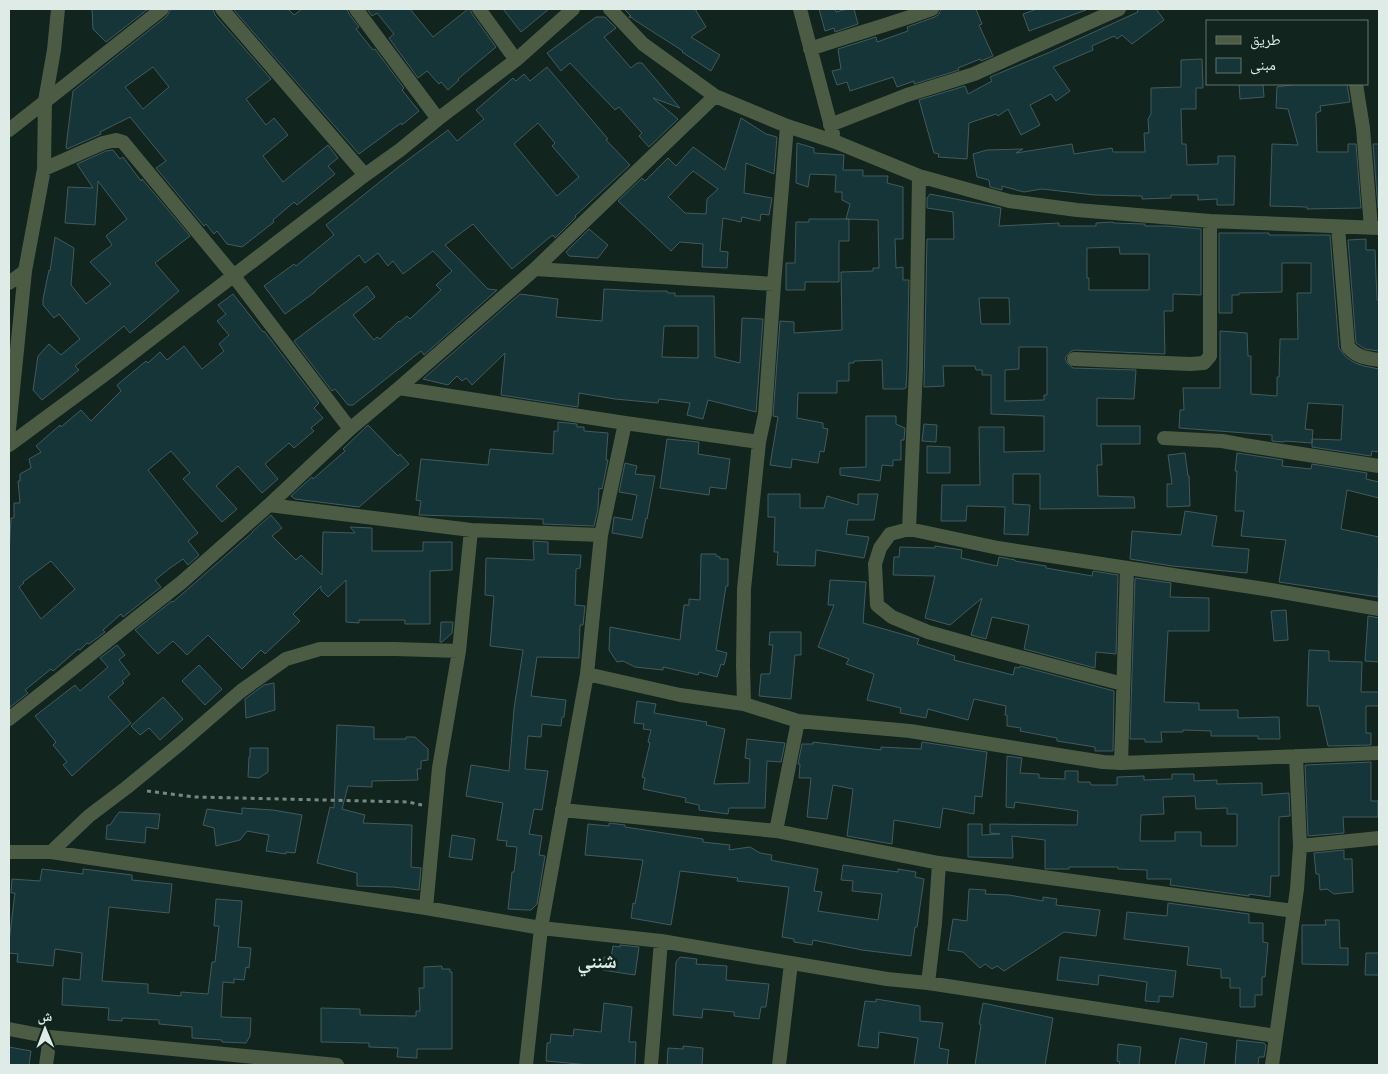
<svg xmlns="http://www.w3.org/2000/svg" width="1388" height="1074" font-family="Overpass,'Noto Naskh Arabic',sans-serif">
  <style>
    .building { fill: #163538; stroke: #435a5c; fill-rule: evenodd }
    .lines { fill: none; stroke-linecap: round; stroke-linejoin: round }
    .path { stroke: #798882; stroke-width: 3; stroke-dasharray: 4 4; stroke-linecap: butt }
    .minor { stroke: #4b5b44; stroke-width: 14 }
    .labels { text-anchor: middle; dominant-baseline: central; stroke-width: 5; stroke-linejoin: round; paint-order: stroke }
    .district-label { font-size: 20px; font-weight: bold; fill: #dfebe6; stroke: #11241d }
  </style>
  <rect width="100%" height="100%" fill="#11241d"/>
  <path class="building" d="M92,9H148L106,42L93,29Z
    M171,9H213L215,15L271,79L246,99L266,125L274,118L288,135L263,156L283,182L328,145L338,158L328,166L335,174L297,205L294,202L273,220L274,222L242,247L227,244L217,231L214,234L206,224L204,226L156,168L166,161L130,117L100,132L101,134L67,149L66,147L73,91L167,16ZM153,67L169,87L143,109L125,87Z
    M233,9H288L294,15L302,9H347L349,14L359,27L356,29L373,50L375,49L404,88L402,90L419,111L402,125L401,123L359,154Z
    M367,9H410L433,37L468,9H470L472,14L496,47L458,79L459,80L448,90L441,82L439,84L427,71L418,78L389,38L394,34L377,13L372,16Z
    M503,9H549L521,32Z
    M624,9H695L706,27L691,37L720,55L711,71L682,52L683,51L636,21L631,17L630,18L629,16H631Z
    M819,9H835L836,12L848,9H854L858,24L835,32L834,28L825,31Z
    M941,9H976L982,24L979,25L993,56L981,61L980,59L958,68L959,70L914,84V81L897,87L893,77L850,91L847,82L837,85L832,71L841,69L838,49L876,37L877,42L908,31L907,27L935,17L939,14Z
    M1037,9H1086V10L1029,31L1023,14Z
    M1137,9H1156L1164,20L1132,44L1122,35L1117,39L1114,36L1092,46L1093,50L1053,67L1070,91L1056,101L1051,94L1030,105L1040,125L1021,135L1008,109L998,116L996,114L969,123L967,159L938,157L939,154L934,153L919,100L965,86L968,94L992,81L990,77L1048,53L1138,12Z
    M596,17H605L616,28L604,37L631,68L637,63H642L680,108L653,98L678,119L649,147L639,136L642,133L619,107L615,110L570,63L561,71L547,53Z
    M1202,59L1203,88H1196V109H1181L1182,144H1186L1187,165L1218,164V156H1235L1234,205H1217V199L1198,200V195H1171V198L1142,199V196L1095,195L1042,189L1024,192L1002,186V190L990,187L989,180L977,177L973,154L987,150L1023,149L1016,153L1072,144L1074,154L1112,148L1113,152H1145L1144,133H1149L1148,119L1151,114V88L1181,87V60Z
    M547,67L608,139L606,140L630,165L575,216L576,217L555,238L553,235L550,237L512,269L473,224L445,245L488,289L497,290L424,355L421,351L353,405H348L335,389L332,391L294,341L367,286L375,297L353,315L374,340L377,337L380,339L399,321L400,322L407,316L410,319L441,290L436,285L452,271L433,251L403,274L393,261L388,266L378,253L365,263L359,255L315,291V292L285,314L264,286L294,264L296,266L334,235L326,225L401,165L448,130L457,141L484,119L476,110L513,78L516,81L524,74L530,81ZM538,123L555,143L552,146L579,177L557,196L514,144Z
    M1239,84H1263L1264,97L1240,99Z
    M1298,84H1347L1350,102L1320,106L1321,111L1316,113L1317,152H1348V144H1356L1361,208L1307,209V207L1270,206L1272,144L1298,145L1288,109L1276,108L1277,87Z
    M741,118L766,134L777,137L774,174L746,163L744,193L772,198L769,215L761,214L760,221L742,217L741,222L723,218L720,251L728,252L727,268L702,267L703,244L680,242L671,251L618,201L642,178L645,181L668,158L676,166L693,147L725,170ZM693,171L718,189L707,199L706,214L685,213L668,197Z
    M797,143L814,148V153L844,155L843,170H863V176H888L887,183L903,187V239H895L896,268L903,267V280H909L907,368L906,388L903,389H883L882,360L854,361V363H849V381H837V393H798L797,418L823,423V428L828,429L824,452L820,451L818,463L792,459L791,468L770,465L778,417L773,416L780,321L794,322V333L842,330L841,272L873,271V268H879L878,220L846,219L850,204L842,200V192H835L836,175L810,174L808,187L796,183Z
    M1373,144H1379V208H1378Z
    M113,150L120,159L123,157L141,181L142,179L190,236L155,263L179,291L130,333L124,326L75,366L79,370L42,400L33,390L38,356L49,344L61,355L80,339L59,314L54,318L43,305V299L49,270L50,271L55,237L74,248L71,285L86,304L111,284L90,262L112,245L106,236L127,219L98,181L95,225L65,223L68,187L93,188L77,164L106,151Z
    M930,194L1001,208L999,226L1059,223V226H1096V223L1113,222V223L1145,224V226H1165L1201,229V295L1173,294V311H1164L1165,354L1074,350L1070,352L1065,358L1067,363L1073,368L1136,370L1134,399L1097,398V426H1140V444H1101L1102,465H1097L1098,496L1134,497L1135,508L1040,509V474H1013V504L1030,505L1028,535L1004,534L1005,507L967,506L966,521H941L942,485H980L979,427H1004V452L1044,451V416L991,414V375H982V370H976L975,366H943L944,386L924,387L927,239H954L953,212L927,208V198ZM1119,247L1120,254H1149V290H1089V278H1087V248ZM979,298H1009L1010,324H981ZM1019,347H1047V395H1044V400L1005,401V370L1019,369Z
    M809,219H849V241H839V282H805V290H786V263H795L796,222H809Z
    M589,229L608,245L598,258L569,256L566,252Z
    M1219,233H1269V235H1330L1339,348L1346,357L1355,363L1364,366L1379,369V452L1372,451L1371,456L1312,447V439L1341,440L1343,405L1308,403L1305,429L1313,430L1312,443L1285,441L1284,442L1272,441V435L1179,428L1180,410H1184L1183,388H1220V331L1247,333L1248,356H1251V394L1277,396V377H1279L1280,339H1298L1297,293H1311V263H1282V292L1239,293V295H1232V313H1219Z
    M1366,239V250H1375L1377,300H1379V351L1365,349L1356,343L1348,240Z
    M604,289L643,291H667L668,293H675V296H714L715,357L740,363L742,318L763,319L756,412L708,400L703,419L687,415L690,403L659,399L658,403L615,399L579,393L578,407L501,395L505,353L472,385L466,378L462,381L457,376L448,385L423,379L520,294L558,299L556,317L602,321ZM664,326H698V358L662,357Z
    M233,294L263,332L264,331L319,403L314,408L323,418L311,428L314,431L294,448L289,443L265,464L278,479L262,493L238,466L216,486L237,509L222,522L183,479L190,473L171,451L148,470L198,533L188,541L199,555L188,565L183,559L170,568L155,580L161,587L123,617L121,614L103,630L105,632L89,644L87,643L80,650L78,649L53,671L51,669L25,690L28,693L9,708V553L11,518H14V503H20L18,481H20V474L31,468L29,459L41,452L36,446L60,425L61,427L81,410L91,421L121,391L117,385L146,361L148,363L160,352L167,360L184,346L202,369L224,351L219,344L229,335L217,321L226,314L218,305ZM51,561L75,589L41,619L19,587L24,583L23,582Z
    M866,416H896V424L905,428L904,440H901V460H893V466L882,465L880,481L840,475V468L866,467Z
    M558,422L577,424V427H584V431L608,433L606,460H608L602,489L599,488L598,509L594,526L543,524V519L419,515L421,501L416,500L421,459L488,465L490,449L553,454L554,431H558Z
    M924,424L937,425L936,442L922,441Z
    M368,425L398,456L400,454L409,464L359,507L295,499L291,496L312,477L313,479L345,451L343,449Z
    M667,439L699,442L698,454L730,459L726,489L710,487L709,495L660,488Z
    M927,446L950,447V473H927Z
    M1185,453L1188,476H1189L1190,506L1167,507V484H1172L1168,455Z
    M1237,453L1283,460L1282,466L1311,469L1312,464L1367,473L1366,479L1379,482V498L1347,490L1341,529L1379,537L1378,597L1279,582L1286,540L1241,536L1244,511H1235L1237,471H1235Z
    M625,463L637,466L635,474L655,476L647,519L646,518L642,538L612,533L614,517L632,520L637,495L619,492Z
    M768,494H800V508H824L827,496L858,505V494H878L874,520H848L846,534L869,537L864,558L816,550L815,566L777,565L778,552H774L775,517H768Z
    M1185,511L1217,516L1212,546L1249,549L1247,573L1172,566L1130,559L1132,531L1181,535Z
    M271,515L282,528L272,536L296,560L301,555L322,575L323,532L355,533L350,527L372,528V551H423V542H452V570L430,571V624H405V620H359V623L346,622V580L328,597L321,590V586L293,614L300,621L265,654L261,650L242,669L208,635L187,655L173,641L158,654L135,630L172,601L173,602L253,532H252Z
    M533,541L548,542V554L581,555L580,568L576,569L575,605L585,606L583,625H580L579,658L537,657L531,696L566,700L564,717H562L561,726L542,724L541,737L528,736L525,769L548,771L542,810L534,809L529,834L542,836L539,855L545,856L537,904L531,910H525L508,909L512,872H514L517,847L506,846L507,841L497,840L503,803L466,796L471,765L509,771L514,709L523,650L490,646L494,596L485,595L486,558L534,560Z
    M935,546L962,550L961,558L997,566L999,557L1015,560V561L1046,566V568L1092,576L1093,571L1118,575L1116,654L1096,652L1095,668L1024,649L1029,625L992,617L986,639L971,635L982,598L950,625L925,618L935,576L893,575L894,557H899L900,547L935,548Z
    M701,554H716V556L720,557V559H728V586H726L716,650L727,653L724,665L721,664L717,677L699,672L698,675L663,667V670L635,667L623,661L617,662L609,650L610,627L680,640L684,605H689V599L700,600Z
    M1135,578L1171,583L1170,597L1209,598V631H1168L1164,702L1199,703V710H1238V718L1279,717L1280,739H1258V736H1211V731L1183,730V732H1161L1162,742H1145V739H1130Z
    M830,580L866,582L863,623L919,639L917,644L955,656L954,660L1013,675L1015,667L1019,668L1020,666L1114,691L1113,751H1095V747L1057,741V738L1020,731L1021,728L1007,726V715H1005L1006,706L974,699L968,720L928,709L926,718L900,713L901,708L867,700L874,674L846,664L849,659L818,647L834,605H828Z
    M1286,610L1288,640L1274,641L1271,611Z
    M1368,616L1379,618V662L1365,661Z
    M441,622H453L452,633L442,642H440Z
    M770,632H801V655H795L791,699L759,696L761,674H770L773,645H769Z
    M117,645L125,655L119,660L130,674L122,681L124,683L108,697L131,723L72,776L63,765L67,762L53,745L56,742L35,716L75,685L80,691L108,667L100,658Z
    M1309,650L1329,651V661L1362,662L1361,692H1379V706H1366V733H1371V745L1328,746L1319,706H1307Z
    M199,665L222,689L205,705L182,681Z
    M274,683L275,710L246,718L245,699L264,685Z
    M163,697L183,719L160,740L149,728L140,735L131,726Z
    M637,701L656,704L654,713L707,722L706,725L725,729L714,784L749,783L750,759L745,758L747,739L785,743L781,762L767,761L765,808H729L728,814L699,810V805L685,802L686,798L643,789L645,778L642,777L650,743L648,742L651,730L643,729L644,724L634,723Z
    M337,725L374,727V739H406V737H415L428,749V760L421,761V769H417L418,780L372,781V787L348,786L342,809L365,815L363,823L412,825L411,867L421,868L419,890L393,887L357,886V873L317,863L330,807L334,808Z
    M813,742L881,750V747L921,749L922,742L987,752L982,797L975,796L974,814L943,808L940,828L894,820L892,844L847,836L853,789L833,785L827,819L807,817L811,778H799L800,764H798L802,744H813Z
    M250,748H268V772L259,778L248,777L249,757H250Z
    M1007,756L1022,758L1020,773L1039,774V778L1065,779V771H1078V782H1090L1091,785H1117V777L1144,776V780L1172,779V774H1194V781L1217,780V784L1262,783V795L1289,793L1290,816L1279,817V876H1271L1270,897L1249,894V896L1170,885L1171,879H1147V870L1118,869V867H1069V869H1045V840L1012,836L1013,858L968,857V824H982V835L1000,834L990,833V824L1077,825L1078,811L1015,802L1014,808L1006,807ZM1195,796L1196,809L1227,808V814H1237V846H1201V832H1175V841H1140L1141,815L1164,814L1163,797Z
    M1371,762V801H1378V817H1343L1344,833L1308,836L1305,765Z
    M242,808L273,810L302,815L295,853L286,852V854L266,851L269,835L247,831L240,840L216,846L214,828L203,825L207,809L242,814Z
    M119,812L160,814L158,829L146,827L145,843L106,839L107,825H110Z
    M609,823L625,825V827L703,839V842L730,845L729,850L750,847L760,853L772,855L771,860L775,861L818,869L814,891L822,892L818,911L878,920L882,894L852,891L853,881L841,880L843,865L898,872V869L916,872L915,877L924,879L917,927H915L911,956L862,950L813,940L812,945L794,942V939L782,937L789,887L737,881L738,878L680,871L671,925L631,918L633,903L635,904L643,860L585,855L588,824L609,826Z
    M452,835L475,839L472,860L449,857Z
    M1344,850V859H1352L1353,892L1334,894L1327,889L1320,890L1319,874H1316L1314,853Z
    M42,869L83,874V869L132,875V880L172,884L169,913L109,907L102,981L148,984V993L181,996V992L208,994L212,962H215L219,926H214L216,899L242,901L238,947L251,948L249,968L246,967L244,980L234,979V983L223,982L221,1017L251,1018L250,1036L246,1043L222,1042V1040L192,1038V1027L159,1024V1020L122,1018V1021L108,1020L109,1008L62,1005L63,978L80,980L82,953L55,949L53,966L17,962L18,954L9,953V941L15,893H11L12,879L40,881Z
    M969,889L986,890L985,894L1009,895L1043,901V897L1057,899L1056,905L1100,910L1096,936L1064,932L1004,971L997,966L992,969L985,964L980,968L963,952L948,950L953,919L967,921Z
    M1168,903L1249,914V923H1263V942L1268,943L1265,977H1262V995H1255V1007H1240V988H1230V978H1221V969L1187,965L1189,947L1124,939L1127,912L1167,916Z
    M1325,920H1339L1340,948H1348V965L1302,964V925H1326Z
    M620,945L639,947L635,975L602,970L604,957L611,958L613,946L620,947Z
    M1366,953H1379V975H1365Z
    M680,957L697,959L696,964L727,966L726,980L769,984L766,1007H761L759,1019L734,1016V1012L703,1009L702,1018L673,1015L676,962Z
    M1060,957L1176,971L1173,997L1159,996V1002L1145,1001L1147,982L1099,975L1098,985L1057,980Z
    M442,966V969H450V972H452V1049H417V1058L397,1057L398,1048L369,1047V1043L321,1042V1008L360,1009V1015L416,1016V1011H420L419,988H424V967Z
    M876,999L920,1006V1021L943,1023L939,1048L949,1050L947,1065H914L918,1038L879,1032L878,1048L858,1046L865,1001L876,1002Z
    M604,1003L632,1007L629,1042H636L635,1065H590L546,1061L547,1043H550L551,1034L573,1036L574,1029L601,1032Z
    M983,1003L1053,1018L1045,1065H975L981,1025L979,1024Z
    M1180,1038L1207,1043L1204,1065H1175Z
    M1237,1040L1264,1043L1266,1045L1264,1057H1259L1258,1065H1235Z
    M1118,1044L1141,1047L1139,1065H1119L1120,1062L1117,1061Z
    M683,1046L703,1048L702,1065H667L668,1048L683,1049Z
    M9,1047L31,1051L29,1065H9Z"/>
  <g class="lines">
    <path class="path" d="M147,791L195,797L408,802L422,805"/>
    <path class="minor" d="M222,9L365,175
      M356,9L438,119
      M479,9L516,60
      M610,9L643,44L715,96L787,126L836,142L919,176L1009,201L1077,210L1210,221L1379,228
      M800,9L833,134
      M810,49C850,35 892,24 932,9
      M1356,84L1363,128L1371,228
      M830,125L907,95L974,74L1119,9
      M9,130L162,9
      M44,169L103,143L116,140L123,142L233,275L350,429
      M1338,227L1348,347C1358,358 1366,358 1379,360
      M535,269L774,284
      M9,283L25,271
      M1074,359L1190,364L1204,363L1210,356V221
      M399,388L625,423L759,442
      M9,429L25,271L44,169L45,101L54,50L58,9
      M1164,438L1222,441L1244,445L1379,466
      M9,445L104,375L365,175L400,150L438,119L516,60L573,9
      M269,505L471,530L601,535
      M909,529L916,368L919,176
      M587,674L680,695L744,704L798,721L910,731L1071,757L1103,762L1121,763L1127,568
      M1123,684L978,646L928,632L892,617L877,605L875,564L880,548L890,534L909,529L998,548L1271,590L1379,609
      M744,704L743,665L744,589L759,442L765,414L774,284L787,126
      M9,719L182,582L269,505L350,429L399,388L535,269L715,96
      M1121,763L1379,753
      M562,810L776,831L939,863L935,924L928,983
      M776,831L798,721
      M1300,846L1379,838
      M9,852H51L426,908L541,928L661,941L887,979L928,983L1276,1036
      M51,852L89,816L126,788L181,743L241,691L286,659L320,649H395L459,651
      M939,863L1294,911
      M426,908L439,768L459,651L471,530
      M9,1029L50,1037
      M46,1065L50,1037L337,1065
      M526,1065L541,928L587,674L601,535L625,423
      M651,1065L661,941
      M779,1065L791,963
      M1272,1065L1297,889L1300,846L1296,756"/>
  </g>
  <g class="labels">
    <g class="district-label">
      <text x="597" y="963">شنني</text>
    </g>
  </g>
  <rect width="1388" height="1074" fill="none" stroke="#dfebe6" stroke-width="20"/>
  <rect x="1206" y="20" width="162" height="65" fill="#11241d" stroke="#63746d"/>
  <rect x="1216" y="36" width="25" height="8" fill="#4b5b44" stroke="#63746d"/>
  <text x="1250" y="45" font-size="15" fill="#dfebe6">طريق</text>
  <rect x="1216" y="58" width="25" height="15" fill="#163538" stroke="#63746d"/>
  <text x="1250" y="70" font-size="15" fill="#dfebe6">مبنى</text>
  <g transform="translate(45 1029) rotate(359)" stroke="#11241d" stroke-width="4" paint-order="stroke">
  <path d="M0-4L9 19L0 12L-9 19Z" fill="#dfebe6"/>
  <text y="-8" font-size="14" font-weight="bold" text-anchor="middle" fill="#dfebe6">ش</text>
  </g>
</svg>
